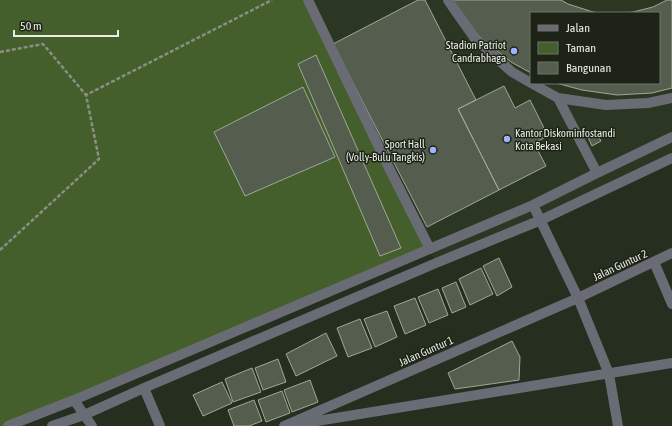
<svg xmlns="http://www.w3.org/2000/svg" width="672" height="426" font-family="'Asap Condensed',sans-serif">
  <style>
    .built { fill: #2c3723; fill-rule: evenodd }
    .green { fill: #445e2c }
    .building { fill: #555e4e; stroke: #9ea896 }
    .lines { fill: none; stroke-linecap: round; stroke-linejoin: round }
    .path { stroke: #898f84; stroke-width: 2.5; stroke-dasharray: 4 2; stroke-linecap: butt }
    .minor { stroke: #696c74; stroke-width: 10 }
    .poi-dot { fill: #9db4fd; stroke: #1d2417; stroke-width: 1.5 }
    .labels { text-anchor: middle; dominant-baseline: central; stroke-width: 3; stroke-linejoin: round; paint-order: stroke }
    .poi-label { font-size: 11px; fill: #e9eee5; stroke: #1d2417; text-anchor: end }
    .street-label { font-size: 11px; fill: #e9eee5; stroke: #1d2417 }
  </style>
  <rect width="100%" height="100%" fill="#262e20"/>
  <path class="built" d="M308,0H672V158L436,263ZM531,13H659V83H531Z"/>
  <path class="green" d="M0,0H308L430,249L7,426H0Z"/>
  <path class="building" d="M418,0H425L476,100L458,109L499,190L427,227L333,44Z
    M450,0H561L568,4L593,12L601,13H531V73L511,62L483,40L460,16Z
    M667,0H672V88L652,93L617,95L582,90L556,83H659V13H626L633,12L653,7Z
    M316,55L401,248L380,256L298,64Z
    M504,86L515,108L530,100L548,136L534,143L546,166L499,190L458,109Z
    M303,87L335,157L245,196L214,132Z
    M596,132L601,141L592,146L588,137Z
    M499,258L512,287L497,296L483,266Z
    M481,268L493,294L470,305L459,279Z
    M456,282L466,307L452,313L442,288Z
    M438,289L448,315L429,323L418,297Z
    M415,298L426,325L405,334L394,306Z
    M387,311L397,337L375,347L364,319Z
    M360,319L372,348L348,357L337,328Z
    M326,333L337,356L296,376L286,354Z
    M512,341L520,357L519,380L455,389L448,373Z
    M278,359L286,382L263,390L255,368Z
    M252,368L261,392L233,402L225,379Z
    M310,380L318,402L292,412L284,390Z
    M222,382L232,403L203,416L193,395Z
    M282,391L290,413L266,422L258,400Z
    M254,400L262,421L249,426H234L228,410Z"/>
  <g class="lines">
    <path class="path" d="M0,52L43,44L86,95
      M0,250L99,159L86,95L272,0"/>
    <path class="minor" d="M308,0L390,170L430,249
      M448,0L452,6L476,40L512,72L531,83
      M531,83L558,98L606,105L648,103L672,98
      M558,98L597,173
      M533,205L578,298L609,374L618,426
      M654,262L672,304
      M144,388L160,426
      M74,400L92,426
      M299,424L672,363
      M8,426L74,400L533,205L597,173L672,137
      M52,426L84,415L144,388L436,263L541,220L672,158
      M284,426L578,298L672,253"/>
  </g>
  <g class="poi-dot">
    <circle cx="514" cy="51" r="4"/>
    <circle cx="507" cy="139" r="4"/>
    <circle cx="433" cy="150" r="4"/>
  </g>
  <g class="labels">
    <g class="poi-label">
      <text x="506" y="45">Stadion Patriot<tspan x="506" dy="13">Candrabhaga</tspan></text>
      <text x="515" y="133" text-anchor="start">Kantor Diskominfostandi<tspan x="515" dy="13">Kota Bekasi</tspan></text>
      <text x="425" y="144">Sport Hall<tspan x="425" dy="13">(Volly-Bulu Tangkis)</tspan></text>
    </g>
    <g class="street-label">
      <text transform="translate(620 265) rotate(-25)">Jalan Guntur 2</text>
      <text transform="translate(426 351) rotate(-24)">Jalan Guntur 1</text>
    </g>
  </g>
  <rect x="530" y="12" width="130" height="72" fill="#1d2417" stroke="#6f7569"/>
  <rect x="538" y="25" width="20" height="6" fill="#696c74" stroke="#6f7569"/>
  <text x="566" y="32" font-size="12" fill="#e9eee5">Jalan</text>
  <rect x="538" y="42" width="20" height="12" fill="#445e2c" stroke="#6f7569"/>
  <text x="566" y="52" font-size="12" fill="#e9eee5">Taman</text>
  <rect x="538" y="62" width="20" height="12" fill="#555e4e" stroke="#6f7569"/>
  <text x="566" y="72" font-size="12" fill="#e9eee5">Bangunan</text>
  <path d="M14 30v6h104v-6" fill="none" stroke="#e9eee5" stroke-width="2"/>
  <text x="20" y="30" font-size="12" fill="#e9eee5" stroke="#1d2417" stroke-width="3" paint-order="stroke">50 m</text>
</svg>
